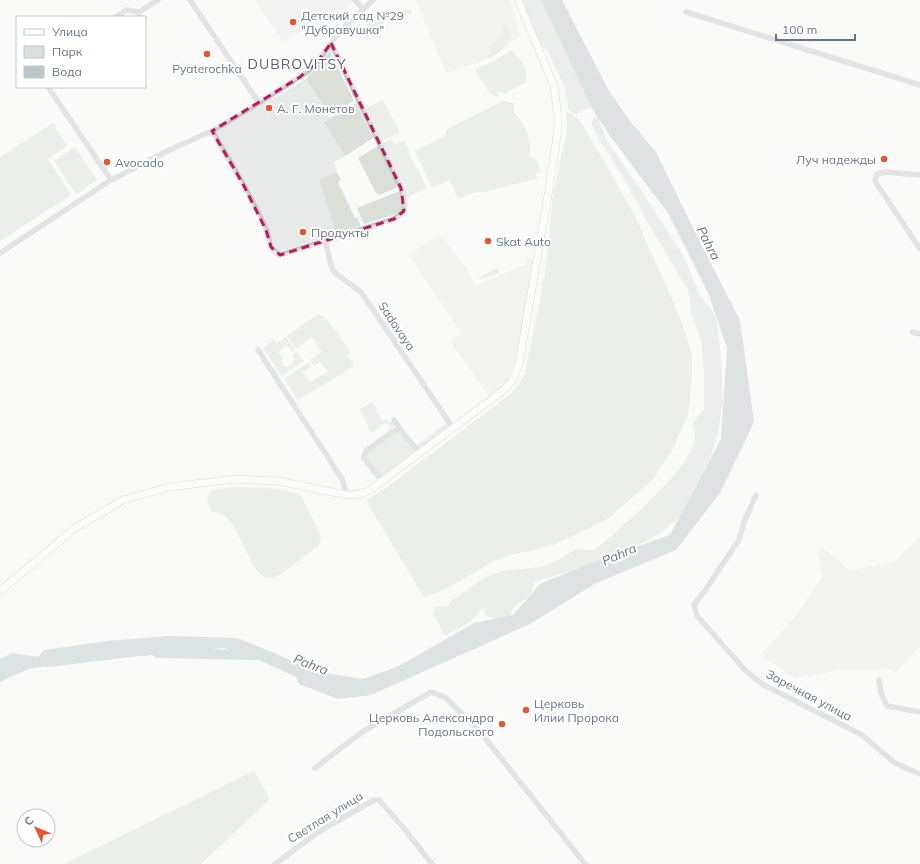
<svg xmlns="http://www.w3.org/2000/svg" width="920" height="864" font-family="Mulish,sans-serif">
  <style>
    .built { fill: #e8e9e9 }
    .green { fill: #dadfd7 }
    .water { fill: #bbc7cb }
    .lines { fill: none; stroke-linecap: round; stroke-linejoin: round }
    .river { stroke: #bbc7cb; stroke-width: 10 }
    .major-casing { stroke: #b5babe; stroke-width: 8 }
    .minor { stroke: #c3c8cc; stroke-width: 5.5 }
    .major { stroke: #fff; stroke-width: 7 }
    .marked { fill: none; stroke: #c2185b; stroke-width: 3; stroke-dasharray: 8 5; stroke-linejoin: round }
    .poi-dot { fill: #e4572e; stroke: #fff; stroke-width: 1.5 }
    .labels { text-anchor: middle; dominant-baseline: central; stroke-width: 4; stroke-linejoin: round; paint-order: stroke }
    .poi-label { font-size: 12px; fill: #657683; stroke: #fff; text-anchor: start }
    .street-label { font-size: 12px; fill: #657683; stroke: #fff }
    .water-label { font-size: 13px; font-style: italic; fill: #60757c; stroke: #fff }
    .quarter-label { font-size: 14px; letter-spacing: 1px; fill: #57646e; stroke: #fff }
  </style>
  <rect width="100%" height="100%" fill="#fafaf8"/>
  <path class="built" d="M254,0H351L353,4L321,23L319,20L284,42Z
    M415,0H510L521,35L499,52L488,59L446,73L420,10Z
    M306,79L330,118L324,122L345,156L334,162L337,172L319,179L336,234L278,252L245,184L216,132Z
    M436,236L444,239L466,267L476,285L527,264L526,260L532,258L534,262L516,375L491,399L450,341L462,333L407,254L421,247Z
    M920,535V647L896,672L885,668L872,670H841L795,678L760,655L795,617L823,575L817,552L823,548L850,571L895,561Z"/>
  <path class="green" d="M518,0H541L591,107L575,114L568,109V103L564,85L547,50L537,44Z
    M410,9L412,14L407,13L406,16L400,18L397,17L396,20L392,21L390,16L402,11Z
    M383,19L384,24L381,25L378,24L376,27L370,30L367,41L362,30L368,28L366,24Z
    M506,25L511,34L499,52L488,59L487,57L493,51L490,45L505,36L503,26Z
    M330,51L354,101L329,115L306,79Z
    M509,51H513C521,61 530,70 525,83L503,94L501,91L497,93L499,97H495L493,94L491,95L475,70L476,69C488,64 499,59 509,51Z
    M383,100L400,132L381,142L365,109Z
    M503,101L514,103V113C528,125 529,139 531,157L537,160L541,172L536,174L537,179L480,193L478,191L458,199L450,180L432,188L415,151L444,137L447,129Z
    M356,103L373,138L345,156L324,122Z
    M566,112L574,115L583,125L634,214L681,320L692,355V376L688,414L673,449L652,480L610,517L592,527L555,544L535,550L510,555L492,562L446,589L424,597L370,507L367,500L386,488L492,408L510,394L521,382L526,368L541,295L542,282L545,275L553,195L567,131Z
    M598,117L606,139L643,193L684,257L700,295L716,317L721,356L723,403L717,436L711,456L680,516L662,532L633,548L573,570L534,582L531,594L513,608L510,616C501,618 494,619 486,616L483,608L471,621L445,636L434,615L435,607H447L451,601L484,578L501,571L542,567L560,559L576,549L595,550C620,528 691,470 695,438C696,434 693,428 692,424L704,409V373L702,344L692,315L688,290L644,216L626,182L601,142L592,125V121L594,118Z
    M53,123L67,146L48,159L71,195L0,241V157Z
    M391,139L394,145L404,140L410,153L409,154L416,168H417L426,186V188L408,197L406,196L381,144Z
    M378,146L397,185L396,188L379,195L376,193L358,158Z
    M75,147L97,180L76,194L54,161Z
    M337,172L341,180L338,182L355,218L357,217L361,226L336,234L319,179Z
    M399,191L403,207L399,213L364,224L357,208Z
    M497,268L499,273L480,280L479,277Z
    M318,314L325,317L351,352L347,356L354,366L298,400L284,379L308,362L312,368L310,367L302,372L310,382L328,371L320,362L314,366L310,360L322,351L312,337L296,349L287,336Z
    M286,337L295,350L292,352L287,345L278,352L282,358V362L285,367H287L295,360L292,355L297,352L304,361L282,376L263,348L274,340L276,344Z
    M372,402L377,408L375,411L383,421L387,419L389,423L392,421L395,426L388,431L387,430L390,427L386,423L371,433L360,409Z
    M447,423L448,428L423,447H418L417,445Z
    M397,430L413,449L414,452L412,455L386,475L382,476L379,474L365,455Z
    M236,487L278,489L300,494L315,523L321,537L318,546L281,574L272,578L262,576L254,567L233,525L224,515L211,511L207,501L211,490Z
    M254,771L270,799L201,864H64Z"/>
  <path class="water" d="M541,0H562L609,91L629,120L656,152L700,242L740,320L754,422L720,493L676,550L596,583L530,624L371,695L338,699L299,684L296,677L255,658L224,648L131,657L48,667C32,665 15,675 0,682V659L12,653L38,657L44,650L107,641L169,636L237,638L277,654L312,671L363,679L399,666L474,623L513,615L540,584L588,564L670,535L721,439L727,348L709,295L668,213L610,136L591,107Z"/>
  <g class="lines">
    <path class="river" d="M157,653L257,655"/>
    <defs>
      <path id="major" d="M0,591L75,528L123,500L169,487L235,479L278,481L347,495C362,496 371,490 382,481L504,390L512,381L519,365L549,189L558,129V117L554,86L518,0"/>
    </defs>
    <use href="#major" class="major-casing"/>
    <path class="minor" d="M190,0L259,103
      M355,0L363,9
      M139,12L158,0
      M686,12L920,85
      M116,17L126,10L139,12V17
      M48,87L111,180
      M212,131C231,163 251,195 266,229C270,240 268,249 280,255L394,219C409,211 405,203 401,188L331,43
      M920,175L886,172L877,174L875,181L920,249
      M325,241L332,268L335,273L361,292L453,428
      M0,253L111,180L169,150L212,131L259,103L307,72L318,61L339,32L373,0
      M912,332L920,334
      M258,350L342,479L347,495
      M394,420L402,432L420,453
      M382,481L364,458L366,451L394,431L397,430L402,432
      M756,495L744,522L739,540L706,589L694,605L697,616L745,670L762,684L862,735L895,763L920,774
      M879,680L881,693L887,706L920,712
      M315,768L362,732L431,692L445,697L481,733L585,864
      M275,864L320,831L374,800H379L402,826L432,864"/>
    <use href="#major" class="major"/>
  </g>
  <path d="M0 0H920V864H0ZM331,43L401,188L404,211L394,219L280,255L271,247L266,230L243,184L212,131L300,77L318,61Z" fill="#fafaf8" fill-opacity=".55" fill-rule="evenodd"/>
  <path class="marked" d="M331,43L401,188L404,211L394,219L280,255L271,247L266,230L243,184L212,131L300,77L318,61Z"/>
  <g class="poi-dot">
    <circle cx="293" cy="22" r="4"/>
    <circle cx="207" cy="54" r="4"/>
    <circle cx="269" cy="108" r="4"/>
    <circle cx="884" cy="159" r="4"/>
    <circle cx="107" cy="162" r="4"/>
    <circle cx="303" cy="232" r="4"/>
    <circle cx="488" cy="241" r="4"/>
    <circle cx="526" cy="710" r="4"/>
    <circle cx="502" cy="724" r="4"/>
  </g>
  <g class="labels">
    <g class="poi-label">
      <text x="301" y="15">Детский сад №29<tspan x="301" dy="14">"Дубравушка"</tspan></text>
      <text x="207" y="68" text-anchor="middle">Pyaterochka</text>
      <text x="277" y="108">А. Г. Монетов</text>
      <text x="876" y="159" text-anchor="end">Луч надежды</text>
      <text x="115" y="162">Avocado</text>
      <text x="311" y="232">Продукты</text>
      <text x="496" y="241">Skat Auto</text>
      <text x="534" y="703">Церковь<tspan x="534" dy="14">Илии Пророка</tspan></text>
      <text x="494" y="717" text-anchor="end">Церковь Александра<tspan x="494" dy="14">Подольского</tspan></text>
    </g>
    <g class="street-label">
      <text transform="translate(397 326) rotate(56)">Sadovaya</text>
      <text transform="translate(809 695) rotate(28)">Заречная улица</text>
      <text transform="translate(325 817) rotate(-32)">Светлая улица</text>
    </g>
    <g class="water-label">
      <text transform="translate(709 243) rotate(63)">Pahra</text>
      <text transform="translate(619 554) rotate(-24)">Pahra</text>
      <text transform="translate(311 664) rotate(21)">Pahra</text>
    </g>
    <g class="quarter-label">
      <text x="297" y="64">DUBROVITSY</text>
    </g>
  </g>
  <rect x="16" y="16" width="130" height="72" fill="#ffffff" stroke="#c1c8cd"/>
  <rect x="24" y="29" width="20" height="6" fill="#ffffff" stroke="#c1c8cd"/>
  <text x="52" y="36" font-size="12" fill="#657683">Улица</text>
  <rect x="24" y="46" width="20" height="12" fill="#dadfd7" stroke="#c1c8cd"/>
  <text x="52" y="56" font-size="12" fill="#657683">Парк</text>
  <rect x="24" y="66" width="20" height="12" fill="#bbc7cb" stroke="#c1c8cd"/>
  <text x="52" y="76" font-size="12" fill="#657683">Вода</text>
  <g transform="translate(36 828) rotate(314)"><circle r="19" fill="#ffffff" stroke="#c1c8cd"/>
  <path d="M0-3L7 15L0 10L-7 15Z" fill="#e4572e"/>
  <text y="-6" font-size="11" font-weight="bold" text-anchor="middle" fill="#657683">С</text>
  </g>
  <path d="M776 34v6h79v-6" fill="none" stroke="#657683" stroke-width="2"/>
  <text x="782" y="34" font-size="12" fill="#657683" stroke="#ffffff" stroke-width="3" paint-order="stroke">100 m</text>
</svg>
